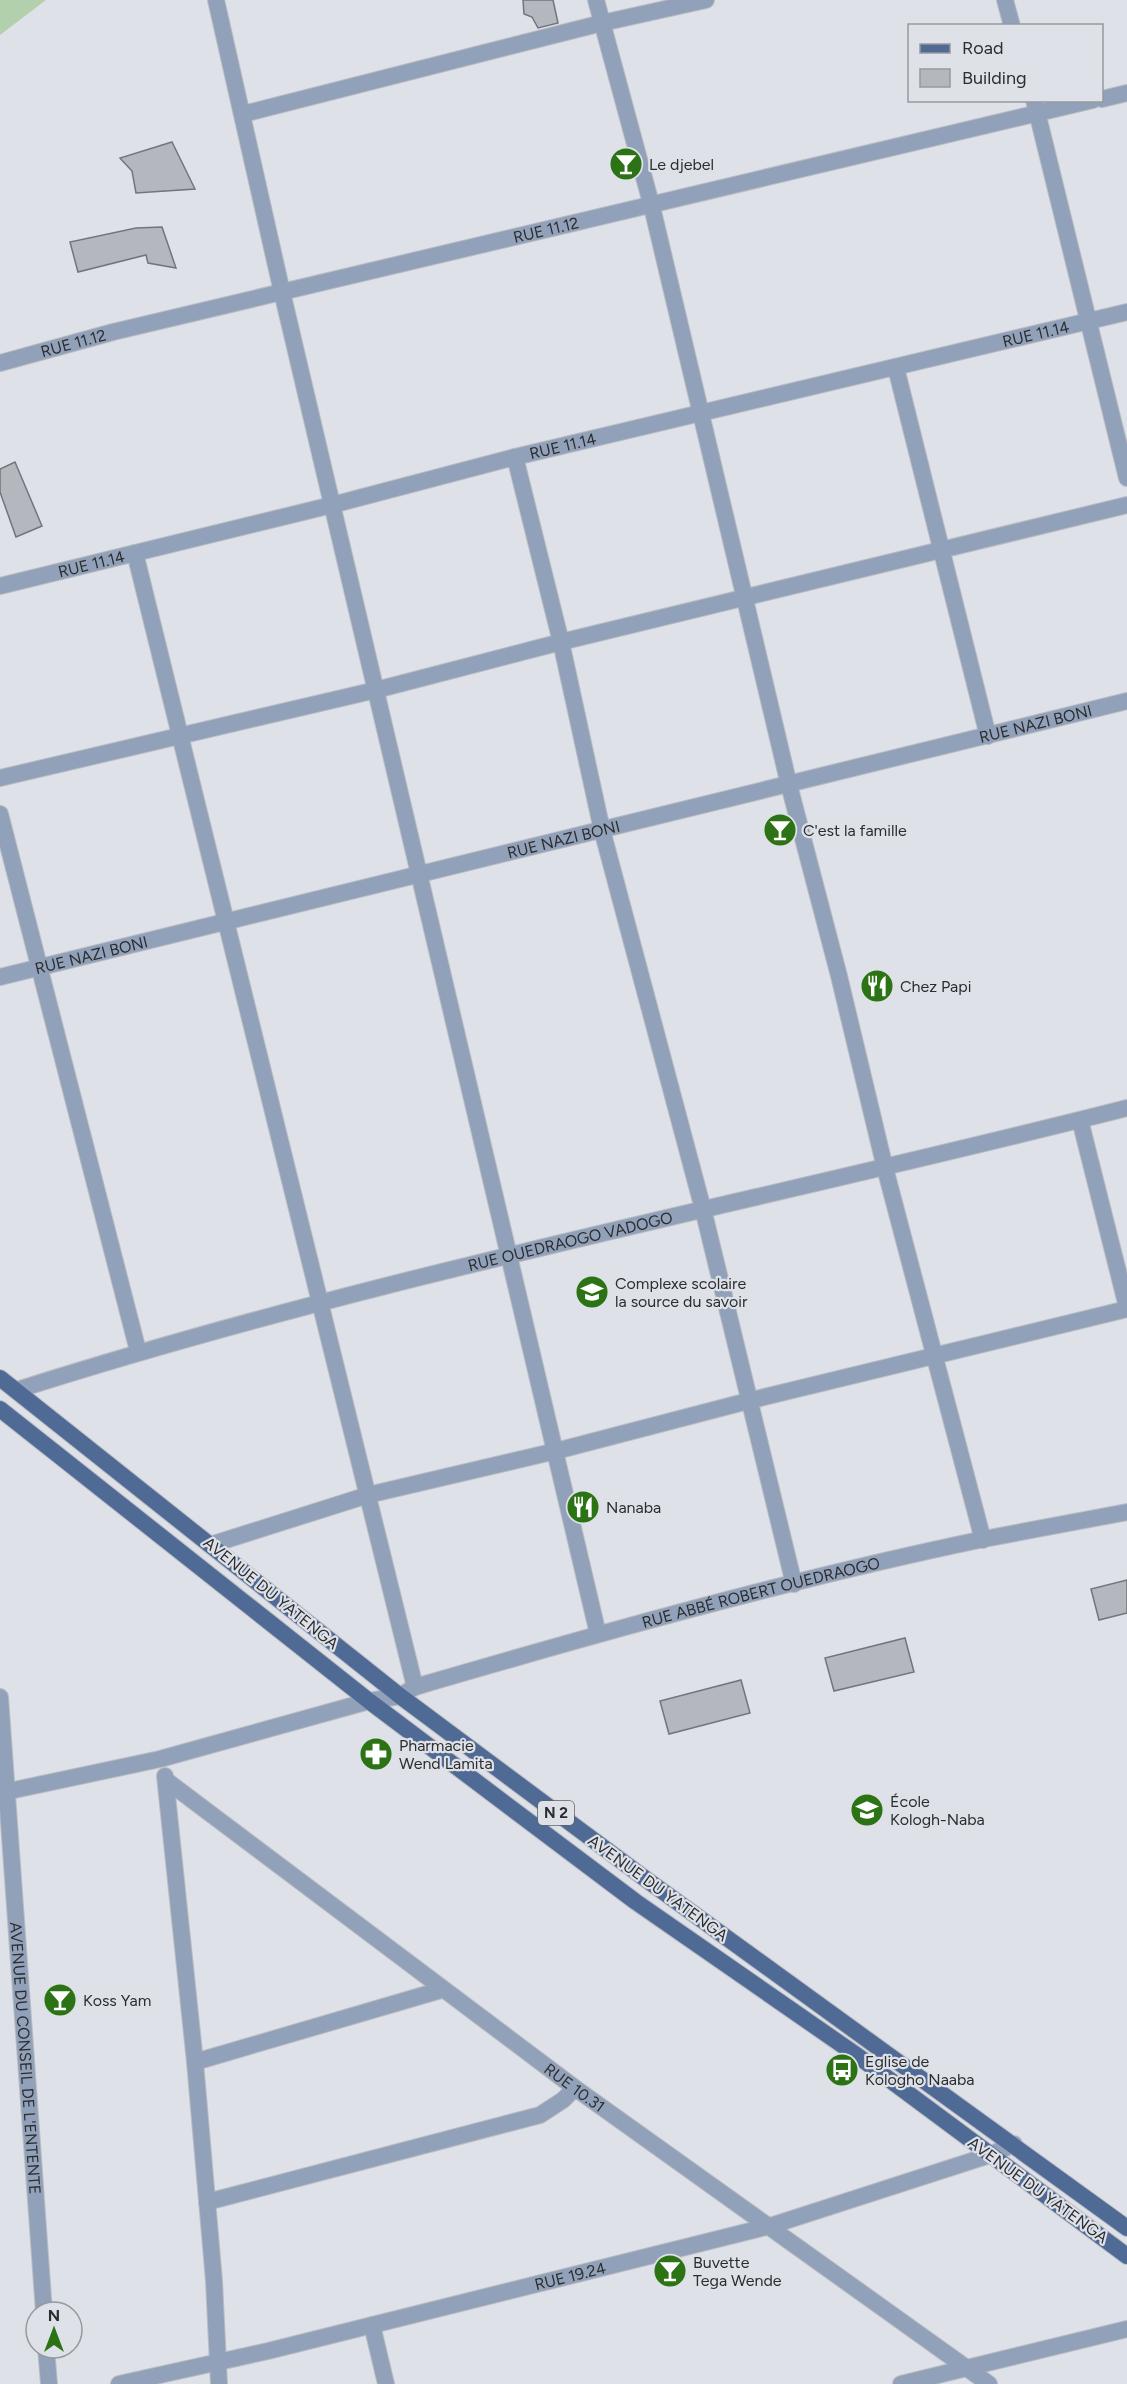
<svg xmlns="http://www.w3.org/2000/svg" width="1127" height="2384" font-family="Figtree,sans-serif">
  <style>
    .green { fill: #b3d0ac }
    .building { fill: #b4b8be; stroke: #72757b; stroke-width: 1.5 }
    .lines { fill: none; stroke-linecap: round; stroke-linejoin: round }
    .minor-casing { stroke: #babdc2; stroke-width: 18 }
    .tertiary-casing { stroke: #babdc2; stroke-width: 18 }
    .primary-casing { stroke: #babdc2; stroke-width: 18 }
    .minor { stroke: #92a1ba; stroke-width: 16 }
    .tertiary { stroke: #92a1ba; stroke-width: 16 }
    .primary { stroke: #506a96; stroke-width: 16 }
    .labels { text-anchor: middle; dominant-baseline: central; stroke-width: 4.5; stroke-linejoin: round; paint-order: stroke }
    .shield { fill: #dee1e7; stroke: #616366; stroke-width: 1.5 }
    .shield-label { font-size: 15px; font-weight: bold; fill: #2b2d2f }
    .poi-label { font-size: 16px; fill: #2b2d2f; stroke: #dee1e7; text-anchor: start }
    .street-label { font-size: 16px; fill: #2b2d2f; stroke: #dee1e7 }
  </style>
  <rect width="100%" height="100%" fill="#dee1e7"/>
  <path class="green" d="M0,0H46L0,35Z"/>
  <path class="building" d="M523,0H553L558,23L538,28L532,17L524,14Z
    M172,142L195,189L136,193L132,171L120,158Z
    M162,227L176,268L148,263L146,255L78,272L70,242L136,228Z
    M15,462L42,526L16,537L0,492V469Z
    M1127,1580V1613L1099,1620L1091,1589Z
    M905,1638L914,1672L834,1691L825,1658Z
    M741,1680L750,1713L669,1734L660,1701Z"/>
  <g class="lines">
    <defs>
      <g id="minor">
        <path d="M216,0L282,292L598,1634"/>
        <path d="M596,0L652,207L789,785L839,976L885,1168L983,1540"/>
        <path d="M1005,0L1012,26"/>
        <path d="M1102,99L1127,93"/>
        <path d="M1034,100L1127,478"/>
        <path d="M243,114L602,23L706,0"/>
        <path id="s1" d="M0,363L113,332L1093,100"/>
        <path d="M896,368L988,736"/>
        <path d="M515,457L561,642L602,830L703,1209L794,1584"/>
        <path d="M135,553L415,1687"/>
        <path id="s2" d="M0,586L332,505L515,457L1127,312"/>
        <path d="M0,778L376,690L561,642L1127,505"/>
        <path d="M0,814L138,1351"/>
        <path id="s3" d="M0,977L1127,701"/>
        <path d="M1080,1120L1127,1307"/>
        <path id="s4" d="M17,1390C381,1274 757,1202 1127,1108"/>
        <path d="M210,1545L368,1495L556,1451L748,1401L1127,1309"/>
        <path d="M165,1776L195,2062L214,2281L219,2384"/>
        <path id="s5" d="M167,1781L575,2088L989,2384"/>
        <path id="s6" d="M0,1793L160,1759L369,1701L400,1696L415,1687C603,1632 792,1579 984,1539C1031,1530 1079,1521 1127,1512"/>
        <path d="M195,2062L441,1990"/>
        <path d="M207,2202L540,2115L563,2100L575,2088"/>
        <path d="M372,2325L386,2384"/>
        <path d="M901,2384L1127,2329"/>
      </g>
      <g id="tertiary">
        <path id="s7" d="M0,1697L44,2312"/>
        <path d="M46,2348L49,2384"/>
        <path id="s8" d="M119,2384L268,2351L770,2226L990,2155L1014,2144"/>
      </g>
      <path id="primary" d="M0,1378L400,1696L647,1880L1127,2228
        M0,1409L369,1701L636,1902L855,2054L1127,2256"/>
    </defs>
    <use href="#minor" class="minor-casing"/>
    <use href="#tertiary" class="tertiary-casing"/>
    <use href="#primary" class="primary-casing"/>
    <use href="#minor" class="minor"/>
    <use href="#tertiary" class="tertiary"/>
    <use href="#primary" class="primary"/>
  </g>
  <defs>
    <symbol id="bar-disc" viewBox="-11 -11 22 22"><circle r="9.5" fill="#2b7314" stroke="#dee1e7"/><path d="M-6-5H6L.8 .8V4.5H3.5V6h-7V4.5H-.8V.8Z" fill="#fff"/></symbol>
    <symbol id="restaurant-disc" viewBox="-11 -11 22 22"><circle r="9.5" fill="#2b7314" stroke="#dee1e7"/><path d="M-5-6h1v4h1v-4h1v4h1v-4h1v5L-1.5 .5V6h-2V.5L-5-1ZM5-6V6H3V1.5H1.5Q1.5-4 5-6Z" fill="#fff"/></symbol>
    <symbol id="school-disc" viewBox="-11 -11 22 22"><circle r="9.5" fill="#2b7314" stroke="#dee1e7"/><path d="M0-5L7-2L0 1L-7-2ZM-4 1L0 2.5L4 1V4Q0 6-4 4Z" fill="#fff"/></symbol>
    <symbol id="pharmacy-disc" viewBox="-11 -11 22 22"><circle r="9.5" fill="#2b7314" stroke="#dee1e7"/><path d="M-2-6h4v4h4v4h-4v4h-4v-4h-4v-4h4Z" fill="#fff"/></symbol>
    <symbol id="bus-disc" viewBox="-11 -11 22 22"><circle r="9.5" fill="#2b7314" stroke="#dee1e7"/><path d="M-5-6H5V4H4V6H2V4H-2V6H-4V4H-5ZM-3.5-4V0h7V-4ZM-3.5 1.2v1.5H-2V1.2ZM2 1.2v1.5H3.5V1.2Z" fill="#fff"/></symbol>
  </defs>
  <g fill-rule="evenodd">
    <use href="#bar-disc" x="607" y="145" width="38" height="38"/>
    <use href="#bar-disc" x="761" y="811" width="38" height="38"/>
    <use href="#restaurant-disc" x="858" y="967" width="38" height="38"/>
    <use href="#school-disc" x="573" y="1273" width="38" height="38"/>
    <use href="#restaurant-disc" x="564" y="1488" width="38" height="38"/>
    <use href="#pharmacy-disc" x="357" y="1735" width="38" height="38"/>
    <use href="#school-disc" x="848" y="1791" width="38" height="38"/>
    <use href="#bar-disc" x="41" y="1981" width="38" height="38"/>
    <use href="#bus-disc" x="823" y="2051" width="38" height="38"/>
    <use href="#bar-disc" x="651" y="2252" width="38" height="38"/>
  </g>
  <g class="labels">
    <rect class="shield" x="538" y="1801" width="36" height="24" rx="4.5"/>
    <g class="shield-label">
      <text x="556" y="1813">N 2</text>
    </g>
    <g class="poi-label">
      <text x="649" y="164">Le djebel</text>
      <text x="803" y="830">C'est la famille</text>
      <text x="900" y="986">Chez Papi</text>
      <text x="615" y="1283">Complexe scolaire<tspan x="615" dy="18">la source du savoir</tspan></text>
      <text x="606" y="1507">Nanaba</text>
      <text x="399" y="1745">Pharmacie<tspan x="399" dy="18">Wend Lamita</tspan></text>
      <text x="890" y="1801">École<tspan x="890" dy="18">Kologh-Naba</tspan></text>
      <text x="83" y="2000">Koss Yam</text>
      <text x="865" y="2061">Eglise de<tspan x="865" dy="18">Kologho Naaba</tspan></text>
      <text x="693" y="2262">Buvette<tspan x="693" dy="18">Tega Wende</tspan></text>
    </g>
    <g class="street-label">
      <text stroke="none"><textPath href="#s1" startOffset="562">RUE 11.12</textPath></text>
      <text stroke="none"><textPath href="#s2" startOffset="1066">RUE 11.14</textPath></text>
      <text stroke="none"><textPath href="#s1" startOffset="76">RUE 11.12</textPath></text>
      <text stroke="none"><textPath href="#s2" startOffset="580">RUE 11.14</textPath></text>
      <text stroke="none"><textPath href="#s2" startOffset="94">RUE 11.14</textPath></text>
      <text stroke="none"><textPath href="#s3" startOffset="1066">RUE NAZI BONI</textPath></text>
      <text stroke="none"><textPath href="#s3" startOffset="580">RUE NAZI BONI</textPath></text>
      <text stroke="none"><textPath href="#s3" startOffset="94">RUE NAZI BONI</textPath></text>
      <text stroke="none"><textPath href="#s4" startOffset="573">RUE OUEDRAOGO VADOGO</textPath></text>
      <text transform="translate(271 1593) rotate(39)">AVENUE DU YATENGA</text>
      <text stroke="none"><textPath href="#s6" startOffset="788">RUE ABBÉ ROBERT OUEDRAOGO</textPath></text>
      <text transform="translate(658 1888) rotate(36)">AVENUE DU YATENGA</text>
      <text stroke="none"><textPath href="#s7" startOffset="362">AVENUE DU CONSEIL DE L'ENTENTE</textPath></text>
      <text stroke="none"><textPath href="#s5" startOffset="510">RUE 10.31</textPath></text>
      <text transform="translate(1038 2190) rotate(36)">AVENUE DU YATENGA</text>
      <text stroke="none"><textPath href="#s8" startOffset="464">RUE 19.24</textPath></text>
    </g>
  </g>
  <rect x="908" y="24" width="195" height="78" fill="#dee1e7" stroke="#96999d" stroke-width="1.5"/>
  <rect x="920" y="44" width="30" height="9" fill="#506a96" stroke="#96999d" stroke-width="1.5"/>
  <text x="962" y="54" font-size="18" fill="#2b2d2f">Road</text>
  <rect x="920" y="69" width="30" height="18" fill="#b4b8be" stroke="#96999d" stroke-width="1.5"/>
  <text x="962" y="84" font-size="18" fill="#2b2d2f">Building</text>
  <g transform="translate(54 2330)"><circle r="28" fill="#dee1e7" stroke="#96999d" stroke-width="1.5"/>
  <path d="M0-4.5L10 22L0 15L-10 22Z" fill="#2b7314"/>
  <text y="-9" font-size="16" font-weight="bold" text-anchor="middle" fill="#2b2d2f">N</text>
  </g>
</svg>
